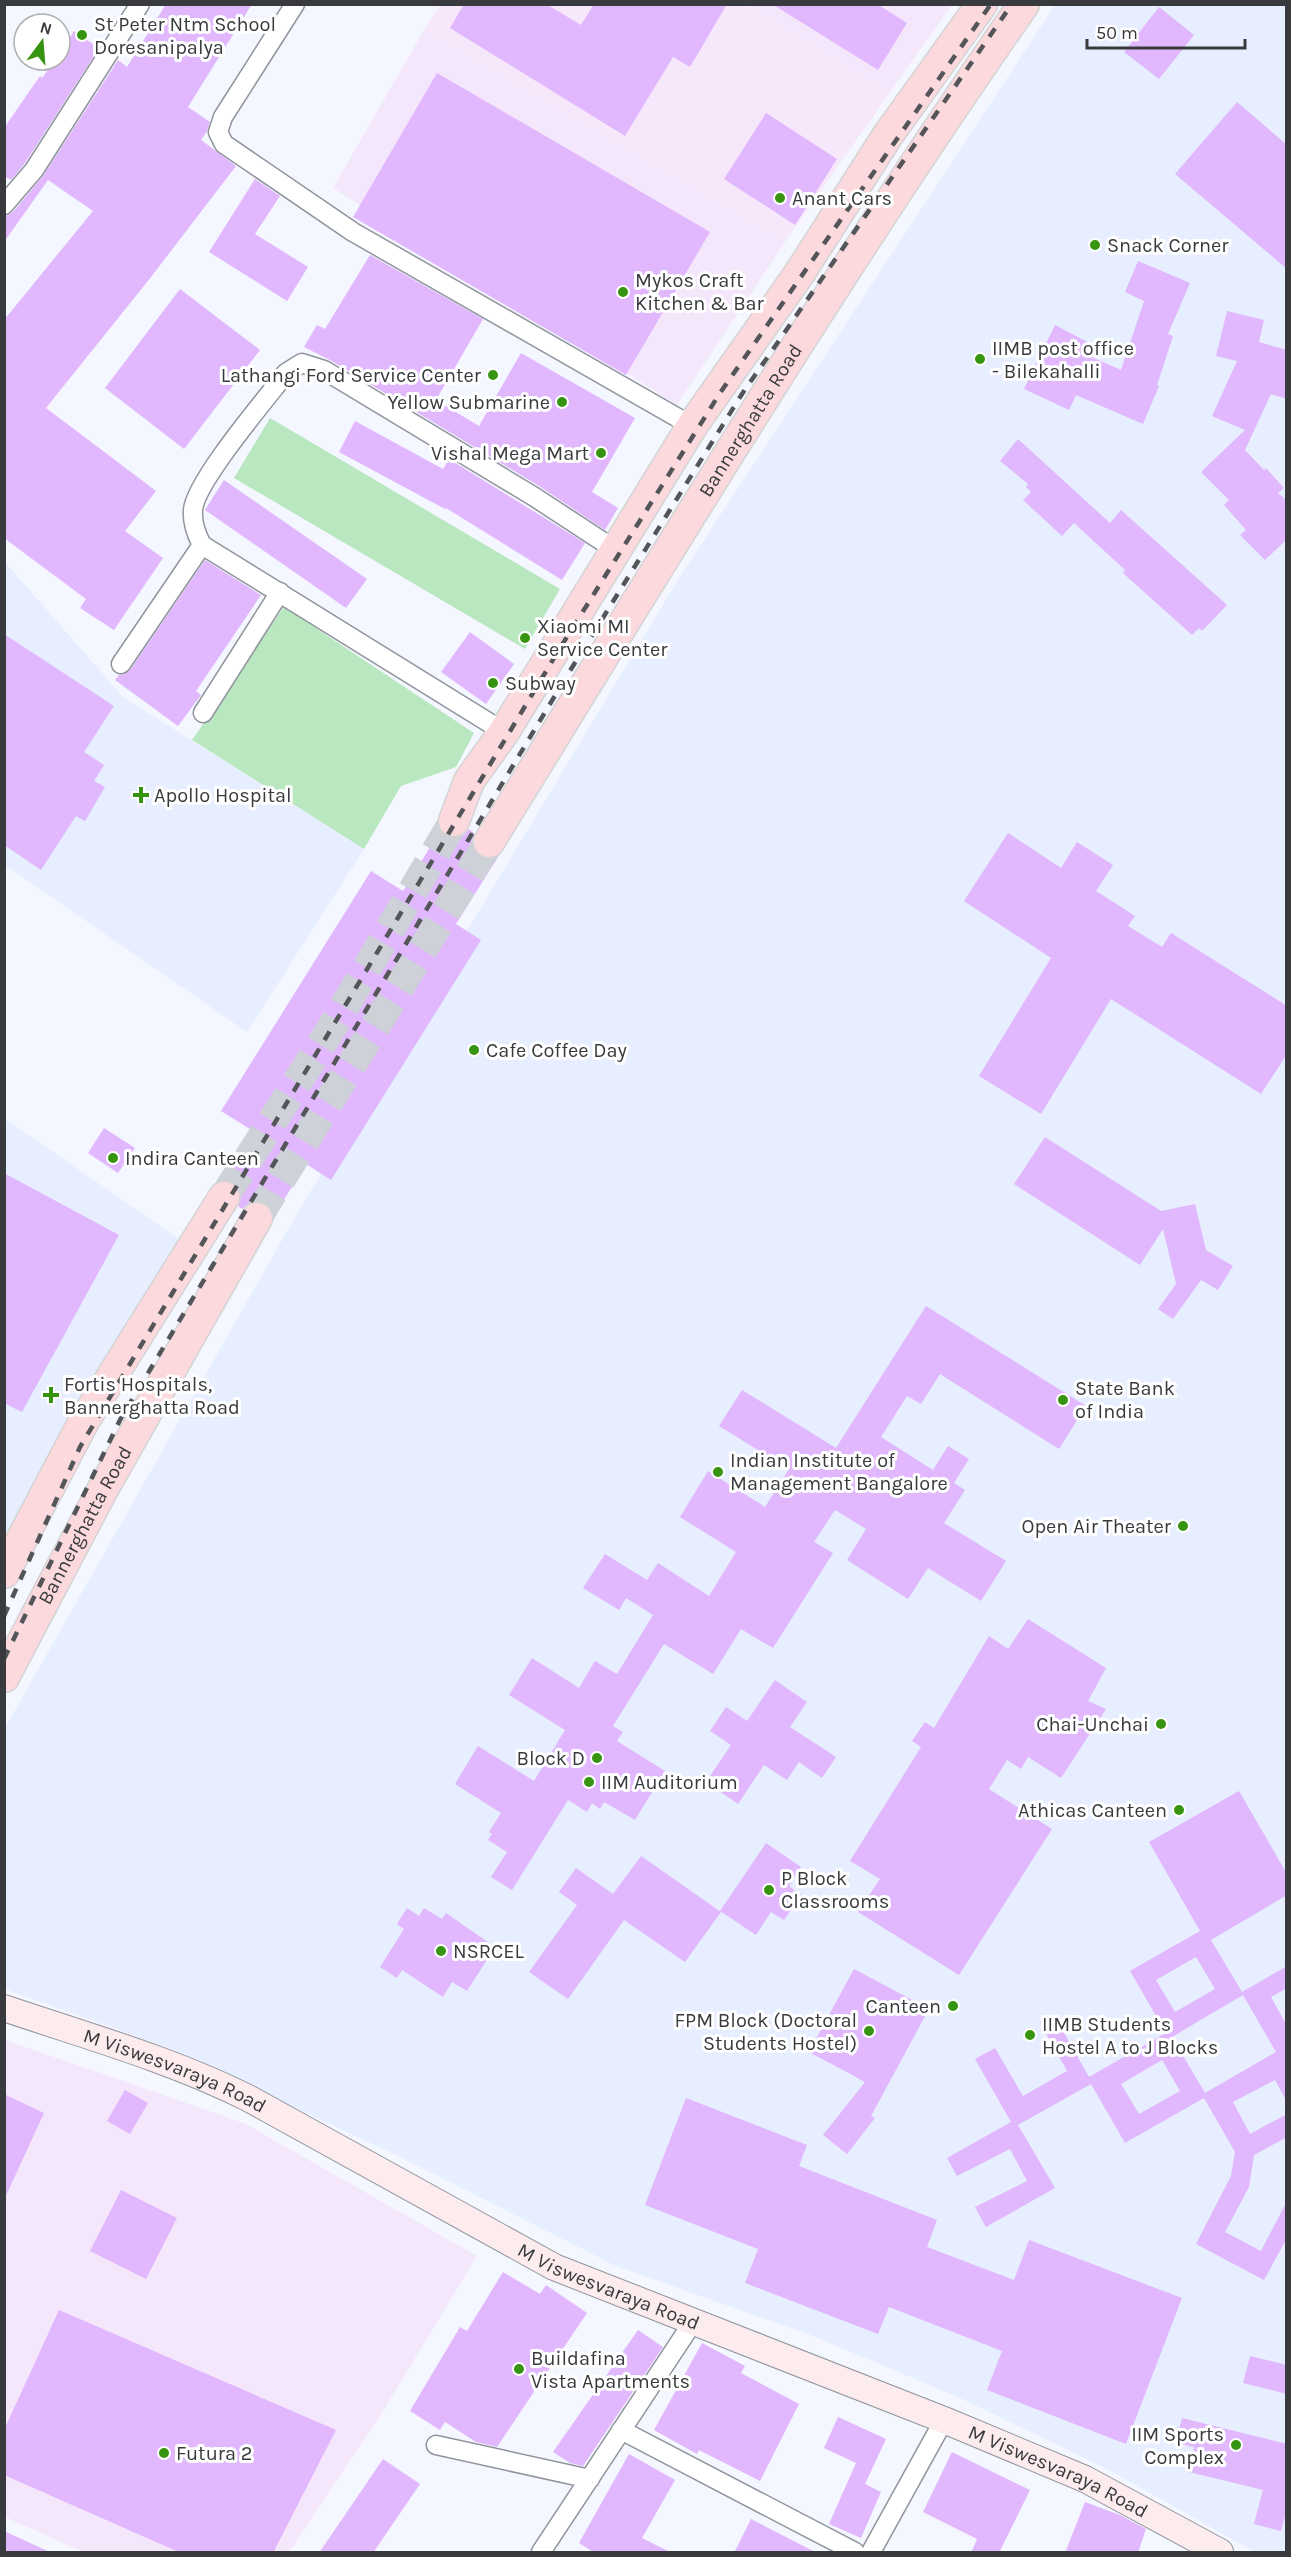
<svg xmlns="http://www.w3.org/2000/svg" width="1291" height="2557" font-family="Karla,sans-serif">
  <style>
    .commercial { fill: #f5e7fb }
    .industrial { fill: #f6e7fa }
    .built { fill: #e7eeff }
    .green { fill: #b9e7c0 }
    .building { fill: #e1b7fd; fill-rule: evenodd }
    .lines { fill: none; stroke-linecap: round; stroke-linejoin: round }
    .primary-tunnel { stroke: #ced1d8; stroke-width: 30; stroke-dasharray: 30 15; stroke-linecap: butt }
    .street-casing { stroke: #90949c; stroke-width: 21 }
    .secondary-casing { stroke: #90949c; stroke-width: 28 }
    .primary-casing { stroke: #d3d4d4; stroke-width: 33 }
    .street { stroke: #fff; stroke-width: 18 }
    .secondary { stroke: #fdecee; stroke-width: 26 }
    .primary { stroke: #fbd9dd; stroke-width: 30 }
    .rail { stroke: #535559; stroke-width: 4.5; stroke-dasharray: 10 10; stroke-linecap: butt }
    .poi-dot { fill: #379411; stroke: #fff; stroke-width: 2 }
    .labels { text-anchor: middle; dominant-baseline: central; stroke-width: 6; stroke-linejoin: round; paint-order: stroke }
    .poi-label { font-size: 20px; fill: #383a3d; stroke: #fff; text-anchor: start }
    .street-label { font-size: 20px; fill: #383a3d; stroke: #fff }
  </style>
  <rect width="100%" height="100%" fill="#f4f7ff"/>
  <path class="commercial" d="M749,5H952L890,92Z
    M424,30L785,242L677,405L333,188Z
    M5,2040L244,2123L477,2256L380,2416L289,2552H83L5,2517Z"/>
  <path class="industrial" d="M440,5H749L890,92L785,242L424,30Z"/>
  <path class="built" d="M1055,5H1286V2552H1255L1105,2468L958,2397L808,2334L616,2266L394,2154L158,2044L5,1989V1728L295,1217L681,575Z
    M4,561L123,697L364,849L247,1032L5,865Z
    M4,1118L189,1246L4,1541Z"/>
  <path class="green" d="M270,418L560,589L525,649L234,478Z
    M284,607L474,733L456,767L401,786L364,849L192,740Z"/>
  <path class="building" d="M166,4H252L188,107L210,122L207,131L201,140L236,166L151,277L46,408L156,491L125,531L163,558L114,630L80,608L86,599L4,538V320L93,211L48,180L4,242V216L13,212L43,176L118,60L127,67Z
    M464,4H546L581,25L594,4H727L690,67L673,57L625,136L450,28Z
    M772,4H877L907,23L878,70Z
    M1159,7L1194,35L1159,79L1124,52Z
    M74,31L99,48L25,163L11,180L4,176V128L40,76L42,78L55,60H60V53Z
    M437,73L710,232L626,375L353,217Z
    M1237,102L1287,145V269L1175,174Z
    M766,113L837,159L795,225L724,179Z
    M255,179L280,196L255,234L308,267L287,301L209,252Z
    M370,255L483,319L436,400L479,426L521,353L635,418L592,492L618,508L605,530L539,486L330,360L304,347L317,325L325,329Z
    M1138,261L1190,283L1168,334L1173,336L1157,385L1159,386L1143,424L1076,395L1069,410L1024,389L1055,325L1093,345L1087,355L1121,370L1144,301L1125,292Z
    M180,289L260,350L184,449L105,388Z
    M1227,311L1264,320L1259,342L1287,350V399L1271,394L1245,450L1264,470L1266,468L1284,488L1278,493L1287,501V539L1265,560L1240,535L1246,530L1224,505L1229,500L1201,472L1245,430L1212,416L1237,361L1216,356Z
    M355,421L443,469L449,459L585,543L562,580L446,508L445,509L339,452Z
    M1018,439L1110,523L1121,510L1227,605L1202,631L1199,628L1192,635L1123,573L1125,570L1074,523L1062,536L1023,500L1031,492L1026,487L1028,484L1000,461Z
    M224,480L367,579L346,608L205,510Z
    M205,560L261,595L196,691L201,695L178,726L115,680L119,675L125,674L130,670Z
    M470,632L514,664L486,704L441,672Z
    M4,634L114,706L84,752L104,765L94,781L105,787L85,821L76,816L41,870L4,845Z
    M469,829L474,833L472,842L474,851L480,856L489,859L500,854L456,924L481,940L331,1180L306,1164L274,1216L266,1203L257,1201L249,1203L242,1209L238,1206L241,1197L239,1188L233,1182L222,1180L253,1131L221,1111L371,871L403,891L440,831L447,837L456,838L464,835Z
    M1008,833L1061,868L1077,842L1113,865L1096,891L1135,916L1128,926L1162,947L1171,933L1287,1006V1054L1261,1094L1111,999L1041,1114L979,1076L1051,958L964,901Z
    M104,1128L135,1148L118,1173L88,1153Z
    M1045,1137L1161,1211L1195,1204L1206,1250L1233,1266L1218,1290L1201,1280L1173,1319L1158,1309L1176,1284L1163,1229L1140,1265L1014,1184Z
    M4,1173L119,1235L22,1412L4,1403Z
    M926,1306L1086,1406L1059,1449L940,1374L921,1404L907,1396L881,1437L933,1470L948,1446L969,1459L954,1483L965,1490L944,1523L1006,1561L981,1601L928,1568L908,1599L847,1560L866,1529L835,1510L814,1542L833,1553L773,1648L741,1629L713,1674L664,1644L613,1726L623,1732L617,1741L665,1771L635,1820L604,1802L600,1809L592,1803L587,1812L568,1800L512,1890L491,1877L507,1852L488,1840L492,1834L489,1832L501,1813L455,1784L478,1746L534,1781L565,1730L509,1695L532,1658L579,1688L595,1661L617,1674L653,1615L626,1598L619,1610L583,1588L605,1554L647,1580L658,1563L709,1596L736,1552L680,1517L708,1471L765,1507L789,1469L719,1426L742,1390L836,1448Z
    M1028,1619L1106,1668L1088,1701L1106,1709L1061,1778L1028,1757L1021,1769L1007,1760L989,1789L1052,1829L959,1975L858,1912L880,1879L850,1861L921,1747L912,1741L925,1722L934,1728L989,1636L1008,1649Z
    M775,1680L807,1702L790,1727L836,1757L822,1778L799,1762L787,1780L764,1765L738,1804L706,1782L731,1745L710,1731L726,1707L747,1721Z
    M1239,1791L1287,1874V1895L1211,1940L1242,1992L1287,1966V1988L1271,1997L1287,2026V2102L1275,2080L1233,2102L1250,2134L1287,2114V2137L1254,2155L1249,2187L1225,2232L1261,2251L1287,2201V2238L1264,2280L1196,2244L1231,2176L1235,2152L1204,2098L1125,2143L1091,2084L1018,2125L1055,2188L986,2227L975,2207L1027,2181L1010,2149L957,2176L947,2158L1011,2122L975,2059L995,2048L1023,2096L1067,2071L1040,2022L1054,2015L1089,2077L1166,2033L1130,1971L1200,1931L1149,1842ZM1196,1957L1215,1989L1175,2012L1156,1980ZM1243,1995L1276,2052L1205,2093L1172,2037ZM1162,2060L1180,2091L1139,2114L1121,2084Z
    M766,1843L801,1867L789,1886L801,1895L784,1920L771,1912L756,1935L720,1911Z
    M641,1856L721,1912L685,1962L624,1920L568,1999L529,1972L577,1905L559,1892L576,1868L613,1894Z
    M407,1908L419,1916L424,1908L442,1919L446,1913L495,1947L467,1991L452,1982L443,1997L402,1970L397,1978L380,1967L404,1929L397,1924Z
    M854,1969L929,2009L871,2116L875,2118L847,2154L823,2135L865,2082L809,2052Z
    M125,2090L148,2103L130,2134L107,2121Z
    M4,2094L44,2113L4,2200Z
    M686,2098L807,2145L799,2166L937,2220L927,2247L1014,2280L1029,2240L1182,2298L1126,2444L987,2390L1002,2351L889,2307L878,2334L745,2283L758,2249L645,2205Z
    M121,2190L177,2218L146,2279L90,2251Z
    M503,2272L540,2294L546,2285L587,2313L497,2447L476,2442L445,2422L440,2430L410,2411L460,2327L467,2331Z
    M59,2310L336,2430L273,2553H181L4,2475V2430Z
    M638,2330L663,2347L583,2466L570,2463L553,2452Z
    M702,2343L745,2366L741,2373L799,2404L760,2481L699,2450L697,2454L654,2430Z
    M1250,2356L1287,2365V2394L1243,2383Z
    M838,2417L886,2439L865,2484L881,2492L861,2538L829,2524L856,2463L824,2448Z
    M1182,2418L1287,2444V2510L1281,2531L1254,2524L1263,2490L1189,2472L1194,2447L1176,2443Z
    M952,2452L1030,2490L999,2553H971L977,2539L923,2512Z
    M629,2454L675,2480L642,2538L672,2553H595L579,2543Z
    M383,2459L420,2484L373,2553H319Z
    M1085,2502L1120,2515L1146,2529L1138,2553H1065Z
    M751,2519L817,2553H734Z
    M4,2531L52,2553H4Z"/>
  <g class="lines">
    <path class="primary-tunnel" d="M224,1197L331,1029L454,821
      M257,1218L489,842"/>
    <defs>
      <path id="street" d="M295,4L223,117L218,132L224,144L353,232L692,426
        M4,205L34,170L140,4
        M121,664L202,545
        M203,713L280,592
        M504,732L202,545C196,534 192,523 193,510C195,482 266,399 286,373L302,363L324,370L533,496L617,551
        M621,2430L855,2552
        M436,2445L590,2479
        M541,2552L693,2322
        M871,2552L944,2420"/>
      <g id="secondary">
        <path id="s1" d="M4,2008C86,2036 170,2059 248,2098L554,2267L944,2420L1085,2479L1220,2552"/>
      </g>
      <g id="primary">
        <path d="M454,821L469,781L504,732L692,426L799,274L888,135L982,4"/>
        <path id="s2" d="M489,842C663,560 834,276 1024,4"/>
        <path d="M4,1573L84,1421L224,1197"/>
        <path id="s3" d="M4,1677L104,1487L257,1218"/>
      </g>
    </defs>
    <use href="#street" class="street-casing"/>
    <use href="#secondary" class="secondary-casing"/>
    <use href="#primary" class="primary-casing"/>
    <use href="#street" class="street"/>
    <use href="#secondary" class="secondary"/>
    <use href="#primary" class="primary"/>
    <path class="rail" d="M4,1616L80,1447L560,648L720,393L991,4
      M4,1659L121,1418L568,674L742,394L1012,4"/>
  </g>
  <g class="poi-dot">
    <circle cx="82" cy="35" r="6"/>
    <circle cx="780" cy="198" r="6"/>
    <circle cx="1095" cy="245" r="6"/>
    <circle cx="623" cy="292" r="6"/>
    <circle cx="980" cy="359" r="6"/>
    <circle cx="493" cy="375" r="6"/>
    <circle cx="562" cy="402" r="6"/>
    <circle cx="601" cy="453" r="6"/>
    <circle cx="525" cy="638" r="6"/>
    <circle cx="493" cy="683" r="6"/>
    <path d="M138 786h6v6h6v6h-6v6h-6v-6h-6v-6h6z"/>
    <circle cx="474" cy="1050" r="6"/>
    <circle cx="113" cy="1158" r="6"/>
    <path d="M48 1386h6v6h6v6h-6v6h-6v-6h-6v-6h6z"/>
    <circle cx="1063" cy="1400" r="6"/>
    <circle cx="718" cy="1472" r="6"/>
    <circle cx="1183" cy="1526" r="6"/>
    <circle cx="1161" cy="1724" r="6"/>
    <circle cx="597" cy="1758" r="6"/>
    <circle cx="589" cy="1782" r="6"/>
    <circle cx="1179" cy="1810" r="6"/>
    <circle cx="769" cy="1890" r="6"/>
    <circle cx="441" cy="1951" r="6"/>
    <circle cx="953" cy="2006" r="6"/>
    <circle cx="869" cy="2031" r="6"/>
    <circle cx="1030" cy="2035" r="6"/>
    <circle cx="519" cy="2369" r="6"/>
    <circle cx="1236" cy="2445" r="6"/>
    <circle cx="164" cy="2453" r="6"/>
  </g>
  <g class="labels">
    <g class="poi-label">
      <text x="94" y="24">St Peter Ntm School<tspan x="94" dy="23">Doresanipalya</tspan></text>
      <text x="792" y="198">Anant Cars</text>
      <text x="1107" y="245">Snack Corner</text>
      <text x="635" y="280">Mykos Craft<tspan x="635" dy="23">Kitchen &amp; Bar</tspan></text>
      <text x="992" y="348">IIMB post office<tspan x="992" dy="23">- Bilekahalli</tspan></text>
      <text x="481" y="375" text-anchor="end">Lathangi Ford Service Center</text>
      <text x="550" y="402" text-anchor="end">Yellow Submarine</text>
      <text x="589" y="453" text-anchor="end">Vishal Mega Mart</text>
      <text x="537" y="626">Xiaomi MI<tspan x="537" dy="23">Service Center</tspan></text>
      <text x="505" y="683">Subway</text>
      <text x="154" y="795">Apollo Hospital</text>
      <text x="486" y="1050">Cafe Coffee Day</text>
      <text x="125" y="1158">Indira Canteen</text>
      <text x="64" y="1384">Fortis Hospitals,<tspan x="64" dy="23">Bannerghatta Road</tspan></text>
      <text x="1075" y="1388">State Bank<tspan x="1075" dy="23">of India</tspan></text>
      <text x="730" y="1460">Indian Institute of<tspan x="730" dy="23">Management Bangalore</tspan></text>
      <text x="1171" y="1526" text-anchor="end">Open Air Theater</text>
      <text x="1149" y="1724" text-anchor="end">Chai-Unchai</text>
      <text x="585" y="1758" text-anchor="end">Block D</text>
      <text x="601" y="1782">IIM Auditorium</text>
      <text x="1167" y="1810" text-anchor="end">Athicas Canteen</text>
      <text x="781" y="1878">P Block<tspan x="781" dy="23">Classrooms</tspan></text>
      <text x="453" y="1951">NSRCEL</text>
      <text x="941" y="2006" text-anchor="end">Canteen</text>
      <text x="857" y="2020" text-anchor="end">FPM Block (Doctoral<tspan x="857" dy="23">Students Hostel)</tspan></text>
      <text x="1042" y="2024">IIMB Students<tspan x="1042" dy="23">Hostel A to J Blocks</tspan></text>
      <text x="531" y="2358">Buildafina<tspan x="531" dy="23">Vista Apartments</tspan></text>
      <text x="1224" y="2434" text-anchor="end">IIM Sports<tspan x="1224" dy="23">Complex</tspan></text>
      <text x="176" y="2453">Futura 2</text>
    </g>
    <g class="street-label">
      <text stroke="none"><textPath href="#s2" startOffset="496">Bannerghatta Road</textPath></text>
      <text stroke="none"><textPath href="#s3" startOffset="172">Bannerghatta Road</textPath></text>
      <text stroke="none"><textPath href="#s1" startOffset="182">M Viswesvaraya Road</textPath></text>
      <text stroke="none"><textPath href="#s1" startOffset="668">M Viswesvaraya Road</textPath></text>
      <text stroke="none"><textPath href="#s1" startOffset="1154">M Viswesvaraya Road</textPath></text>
    </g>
  </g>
  <rect width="1291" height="2557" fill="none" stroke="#383a3d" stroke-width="12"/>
  <g transform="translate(42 42) rotate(16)"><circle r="28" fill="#ffffff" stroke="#afb0b1" stroke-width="1.5"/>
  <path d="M0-4.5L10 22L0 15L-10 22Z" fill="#379411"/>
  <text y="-9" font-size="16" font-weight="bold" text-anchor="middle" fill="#383a3d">N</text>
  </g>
  <path d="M1087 39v9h158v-9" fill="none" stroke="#383a3d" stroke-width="3"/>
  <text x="1096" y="39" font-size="18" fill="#383a3d" stroke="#ffffff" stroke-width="4.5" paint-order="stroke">50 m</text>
</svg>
